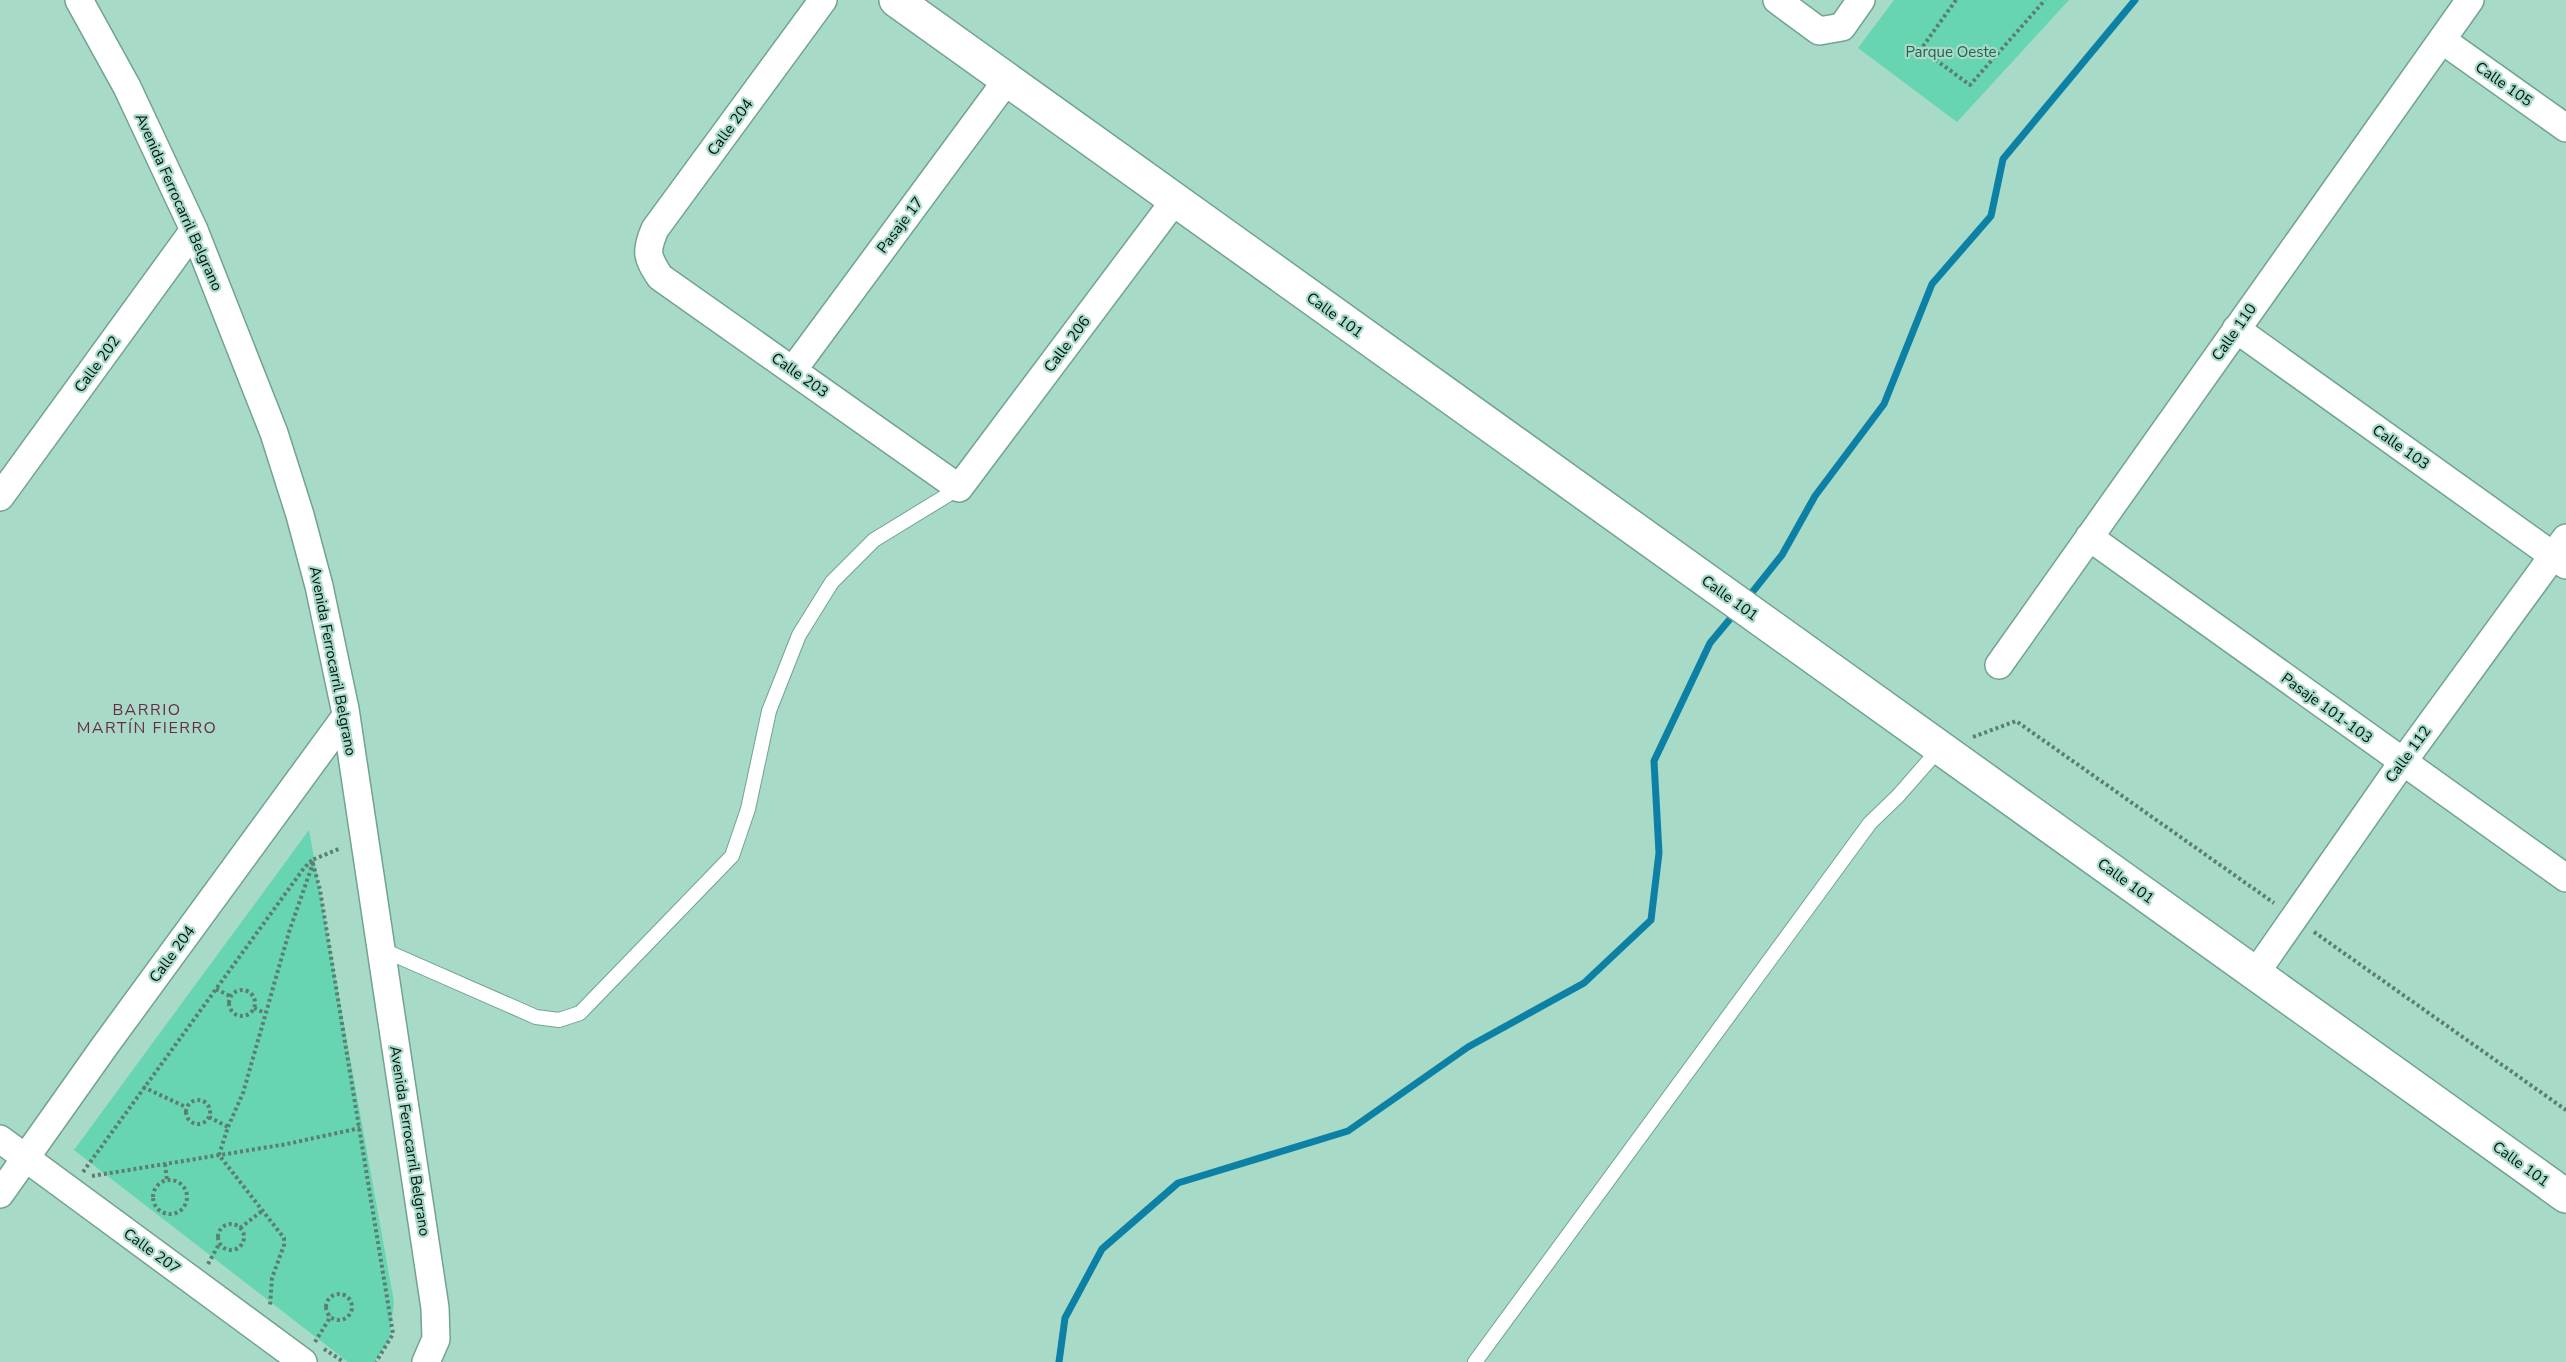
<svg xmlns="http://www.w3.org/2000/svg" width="2566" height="1362" font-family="'Nunito Sans',sans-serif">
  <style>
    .green { fill: #68d5b2 }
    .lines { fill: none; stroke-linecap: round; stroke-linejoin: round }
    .stream { stroke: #0c81a5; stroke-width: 7 }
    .service-casing { stroke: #72a391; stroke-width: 16 }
    .minor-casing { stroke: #72a391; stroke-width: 30 }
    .tertiary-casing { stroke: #72a391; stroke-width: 36 }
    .path { stroke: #5b7e71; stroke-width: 4; stroke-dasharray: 3 3; stroke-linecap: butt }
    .service { stroke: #fff; stroke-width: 14 }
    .minor { stroke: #fff; stroke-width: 27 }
    .tertiary { stroke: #fff; stroke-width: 33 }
    .labels { text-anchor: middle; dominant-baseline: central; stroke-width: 4.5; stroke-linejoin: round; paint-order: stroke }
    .park-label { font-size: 15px; fill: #27614f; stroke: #a7dac7 }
    .street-label { font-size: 15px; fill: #01120c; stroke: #a7dac7 }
    .neighbourhood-label { font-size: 16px; letter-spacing: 1.5px; fill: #69294b; stroke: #a7dac7 }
  </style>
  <rect width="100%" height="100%" fill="#a7dac7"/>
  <path class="green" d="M1894,0H2069L1957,122L1858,48Z
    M309,830L394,1302L389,1341L374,1362H348L74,1150Z"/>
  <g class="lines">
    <path class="stream" d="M1746,600L1782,555L1815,496L1884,404L1932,284L1991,216L2003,159L2135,0
      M1059,1362L1065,1318L1102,1249L1178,1183L1348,1131L1468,1047L1584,983L1651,920L1659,853L1654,761L1710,643L1735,613"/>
    <defs>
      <path id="service" d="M381,949L536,1017L559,1020L580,1013L732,856L748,809L769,711L799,635L832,582L874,540L959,488
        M1475,1362L1870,823L1898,796L1940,748"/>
      <path id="minor" d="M79,0L127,87L194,230L274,433L300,515L319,586L345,709L435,1308L436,1339L426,1362
        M823,0L655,229C645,252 647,257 660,277L959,488L1175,200
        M1777,0L1819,31L1842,27L1861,0
        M2442,40L2566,128
        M2236,329L2566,565
        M793,370L1007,80
        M0,497L194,230
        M2089,537L2566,878
        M1999,665L2470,0
        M2255,974L2402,763L2566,538
        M0,1139L303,1362
        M0,1194L104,1047L346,716"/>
      <path id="tertiary" d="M896,0L2566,1196"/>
    </defs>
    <use href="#service" class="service-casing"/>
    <use href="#minor" class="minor-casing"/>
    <use href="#tertiary" class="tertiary-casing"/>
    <path class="path" d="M1956,0L1921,49L1970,85L2045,0
      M1973,737L2016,721L2274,903
      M2314,932L2566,1110
      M216,989L230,996
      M229 1003a13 13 0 1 1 26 0a13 13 0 1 1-26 0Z
      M254,1008L265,1013
      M143,1087L186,1107
      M186 1112a12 12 0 1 1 24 0a12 12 0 1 1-24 0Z
      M209,1117L228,1127L219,1155L284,1238V1245L272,1278L270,1306
      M228,1127L243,1093L289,932L311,869L312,860L341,848
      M165,1164L167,1180
      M83,1172L304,868L312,860L320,890L393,1334L376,1362
      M92,1176L287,1144L360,1128
      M153 1197a17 17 0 1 1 34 0a17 17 0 1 1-34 0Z
      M218 1237a13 13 0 1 1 26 0a13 13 0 1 1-26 0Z
      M240,1228L262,1211
      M208,1264L219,1244
      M326 1307a13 13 0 1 1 26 0a13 13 0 1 1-26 0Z
      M315,1342L331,1316
      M324,1349L344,1362"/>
    <use href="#service" class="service"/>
    <use href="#minor" class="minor"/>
    <use href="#tertiary" class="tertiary"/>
  </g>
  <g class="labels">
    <g class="park-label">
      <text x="1951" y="52">Parque Oeste</text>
    </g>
    <g class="street-label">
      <text transform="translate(2504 84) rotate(35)">Calle 105</text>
      <text transform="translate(730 127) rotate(-54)">Calle 204</text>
      <text transform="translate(179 202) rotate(66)">Avenida Ferrocarril Belgrano</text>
      <text transform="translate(900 225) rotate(-53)">Pasaje 17</text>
      <text transform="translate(1335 315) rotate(36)">Calle 101</text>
      <text transform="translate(2234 332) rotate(-55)">Calle 110</text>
      <text transform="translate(1067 344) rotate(-53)">Calle 206</text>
      <text transform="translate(97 364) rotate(-54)">Calle 202</text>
      <text transform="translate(800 375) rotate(35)">Calle 203</text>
      <text transform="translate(2401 447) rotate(35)">Calle 103</text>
      <text transform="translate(1730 598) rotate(36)">Calle 101</text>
      <text transform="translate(333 661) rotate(79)">Avenida Ferrocarril Belgrano</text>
      <text transform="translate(2327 708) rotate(36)">Pasaje 101-103</text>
      <text transform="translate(2408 754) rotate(-54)">Calle 112</text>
      <text transform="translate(2126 881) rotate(36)">Calle 101</text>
      <text transform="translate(172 954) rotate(-54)">Calle 204</text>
      <text transform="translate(410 1141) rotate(81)">Avenida Ferrocarril Belgrano</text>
      <text transform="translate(2521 1164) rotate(36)">Calle 101</text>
      <text transform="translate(152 1251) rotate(36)">Calle 207</text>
    </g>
    <g class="neighbourhood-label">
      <text x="147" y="710">BARRIO<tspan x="147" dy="18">MARTÍN FIERRO</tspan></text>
    </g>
  </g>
</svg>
